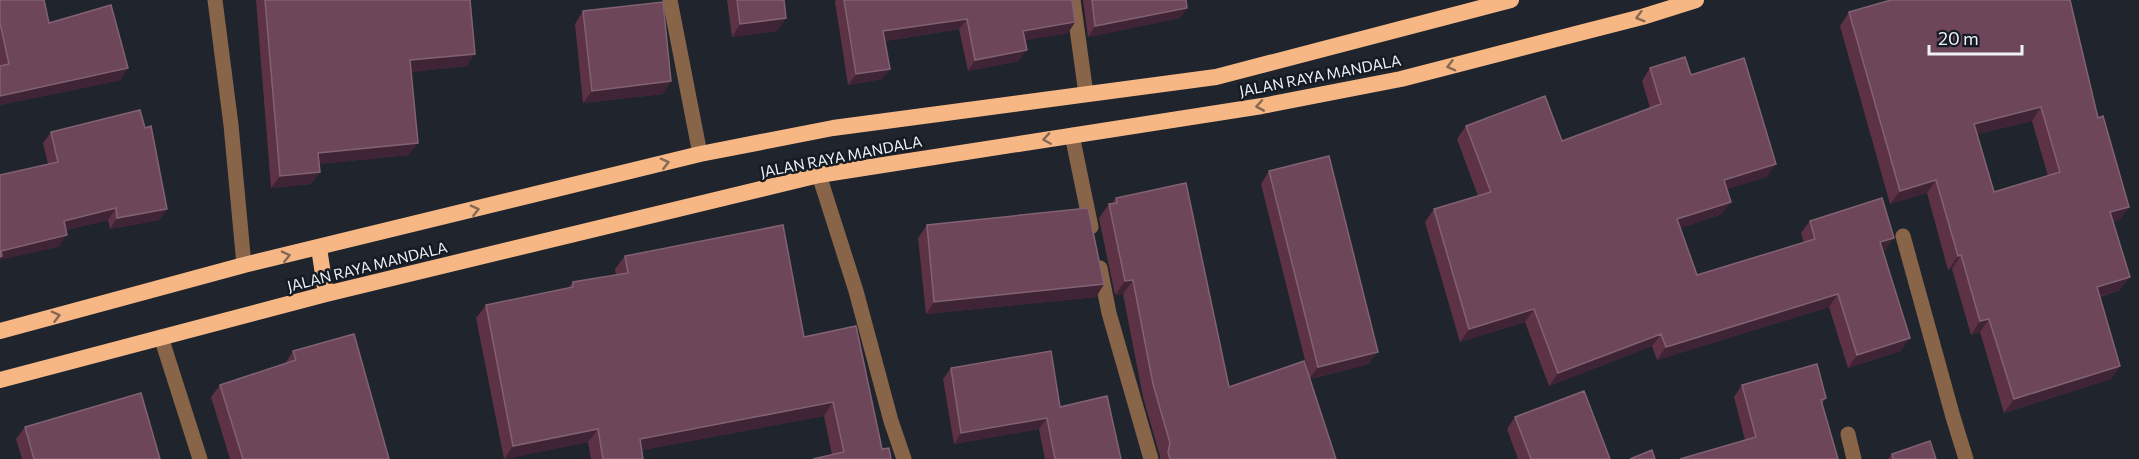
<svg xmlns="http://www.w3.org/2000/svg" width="2139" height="459" font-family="Commissioner,sans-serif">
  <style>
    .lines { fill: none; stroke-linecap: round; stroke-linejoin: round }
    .minor { stroke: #886549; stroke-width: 15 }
    .trunk { stroke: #f6b785; stroke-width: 16 }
    .wall { fill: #5e3245; fill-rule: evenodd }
    .shaded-wall { fill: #3e2434 }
    .building { fill: #6d4759; stroke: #826272; stroke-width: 1.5; fill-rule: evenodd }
    .oneway { stroke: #866954 }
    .labels { text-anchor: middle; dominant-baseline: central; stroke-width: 5; stroke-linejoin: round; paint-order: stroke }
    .street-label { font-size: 15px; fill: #eef2f8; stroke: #151b23 }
  </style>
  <rect width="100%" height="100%" fill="#1f242d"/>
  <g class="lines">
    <path class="minor" d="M215,0L231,125L244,265
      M670,0L700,154
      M1073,0L1086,94
      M1072,135L1091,227
      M819,175L856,291L891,421L904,459
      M1903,236L1953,417L1966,459
      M1100,268L1109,313L1151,459
      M161,337L200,459
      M1848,434L1854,459"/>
    <path class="trunk" d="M319,248L326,294
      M0,331L244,265L700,154L833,128L1216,77L1511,0
      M0,380L326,294L819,175L1262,106L1401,79L1642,17L1696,0"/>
  </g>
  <path class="wall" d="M0,0L49,23L121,80L0,105Z
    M256,0H470L467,66L411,72L409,155L319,164L320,172L311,184L271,188Z
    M727,0H784L786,18L777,31L732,37Z
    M836,0H1072L1075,22L1068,33L1025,40L1019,61L968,71L959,29L885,41L890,69L882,79L848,85L835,2Z
    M1083,0H1186L1187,8L1180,18L1088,37Z
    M583,11L671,81L663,94L583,103L575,24Z
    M1849,12L2098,118L2129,207L2119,220L2113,222L2120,290L2100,297L2120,366L2111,379L2004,413L1980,332L1971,335L1952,269L1948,270L1927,193L1890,204L1840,26ZM2032,121L2048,176L1994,192L1977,134Z
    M1650,68L1691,75L1767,177L1727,189L1722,214L1680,228L1697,275L1804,243L1801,233L1810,221L1885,251H1883L1901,351L1848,368L1829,307L1657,360L1652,346L1549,386L1525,322L1460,342L1425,222L1434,209L1478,196L1457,139L1466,126L1562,141L1650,108L1642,81Z
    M51,132L167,209L159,220L110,229L108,220L66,230L59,247L48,164L43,143Z
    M1269,171L1369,364L1310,379L1336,459H1160V456L1143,397L1123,294L1115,295L1099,218L1109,204H1112L1116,198L1229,387L1308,372L1261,184Z
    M927,225L1104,284L1096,297L926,314L918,238Z
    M625,256L804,337L882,449L832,455L824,416L642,450L643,459H591L588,442L504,459L476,318L486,305L568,288L573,282L616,275L615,269Z
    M293,351L389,459H230L211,397L220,385L285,364Z
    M951,368L1060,407L1121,459H1045L1039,429L954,444L943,379Z
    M1742,385L1826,398L1822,404L1837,459L1745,440L1734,397Z
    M1515,417L1610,459H1518L1507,429Z
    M25,427L160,459H22L16,439Z
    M1892,454L1936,459H1888Z"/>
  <path class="shaded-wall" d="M1187,8L1180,18L1088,37L1095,26Z
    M786,18L777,31L732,37L740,24Z
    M967,19L959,29L876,42L883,31Z
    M1075,22L1068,33L1016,42L1023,31Z
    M1027,50L1019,61L968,71L975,60Z
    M475,54L467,66L402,73L410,60Z
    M128,68L121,80L0,105V96Z
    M890,69L882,79L848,85L856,74Z
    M671,81L663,94L583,103L592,91Z
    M2041,107L2032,121L1965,137L1974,124Z
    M418,143L409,155L310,165L318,153Z
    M1776,164L1767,177L1715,193L1724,180Z
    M320,172L311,184L271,188L280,176Z
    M1936,180L1927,193L1890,204L1900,191Z
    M1731,202L1722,214L1668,232L1677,219Z
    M2129,207L2119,220L2101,225L2110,212Z
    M116,208L108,220L56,232L64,221Z
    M167,209L159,220L110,229L117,218Z
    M67,235L59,247L0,260V252L1,251Z
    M1894,238L1885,251L1871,255L1880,242Z
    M1961,255L1952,269L1948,270L1958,256Z
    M2130,277L2120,290L2087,300L2097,287Z
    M1133,280L1123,294L1115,295L1125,281Z
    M1104,284L1096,297L926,314L934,302Z
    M1838,294L1829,307L1657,360L1666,347Z
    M1534,309L1525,322L1460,342L1469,329Z
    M1989,319L1980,332L1971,335L1980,321Z
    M1661,334L1652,346L1549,386L1558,373Z
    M1910,338L1901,351L1848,368L1857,355Z
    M1378,352L1369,364L1309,379L1318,367Z
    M2120,366L2111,379L2004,413L2014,399Z
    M833,402L824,416L630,452L640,439Z
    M1047,418L1039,429L954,444L961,433Z
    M598,429L588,442L504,459L513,446Z"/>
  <path class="building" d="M0,0H44L49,23L111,5L128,68L0,96V66L9,64L0,23Z
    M265,0H470L475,54L410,60L418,143L318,153L320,172L280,176Z
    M737,0H784L786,18L740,24Z
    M844,0H1072L1075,22L1023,31L1027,50L975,60L967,19L883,31L890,69L856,74Z
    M1092,0H1186L1187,8L1095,26Z
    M1891,0H2070L2098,118L2103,116L2129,207L2110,212L2130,277L2097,287L2120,366L2014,399L1989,319L1980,321L1961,255L1958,256L1936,180L1900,191L1849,12ZM2041,107L2060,172L1994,192L1974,124Z
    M663,2L671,81L592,91L583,11Z
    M1685,57L1691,75L1744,58L1776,164L1724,180L1731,202L1677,219L1697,275L1815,239L1810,221L1882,198L1894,238L1880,242L1910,338L1857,355L1838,294L1666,347L1661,334L1558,373L1534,309L1469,329L1434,209L1491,192L1466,126L1545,96L1562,141L1661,104L1650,68Z
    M140,110L145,128L151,126L167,209L117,218L116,208L64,221L67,235L1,251L2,256L0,257V175L58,162L51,132Z
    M1329,156L1378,352L1318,367L1269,171Z
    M1186,183L1229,387L1304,361L1336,459H1170L1168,452L1170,443L1153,384L1133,280L1125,281L1109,204L1117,203L1116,198Z
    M1088,208L1104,284L934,302L927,225Z
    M783,225L804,337L856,326L882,449L889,448L891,459H813L844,452L833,402L640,439L643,459H603L598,429L513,446L486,305L573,287V282L628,273L625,256Z
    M354,334L389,459H243L220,385L296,360L293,351Z
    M1051,351L1060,407L1107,396L1121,459H1055L1047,418L961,433L951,368Z
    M1817,364L1826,398L1821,400L1838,459H1680L1756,437L1742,385Z
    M1584,391L1610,459H1531L1515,417Z
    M141,393L160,459H34L25,427Z
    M1930,441L1936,459H1893L1892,454Z
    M1652,450L1655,459H1630Z"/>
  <defs><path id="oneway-chevron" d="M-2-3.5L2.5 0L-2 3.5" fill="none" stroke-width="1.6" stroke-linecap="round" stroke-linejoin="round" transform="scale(1.5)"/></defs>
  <g class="oneway">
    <use href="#oneway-chevron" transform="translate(1640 17) rotate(164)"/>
    <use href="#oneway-chevron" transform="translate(1451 66) rotate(165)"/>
    <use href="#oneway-chevron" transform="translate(1260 106) rotate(170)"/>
    <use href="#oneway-chevron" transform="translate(1047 139) rotate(171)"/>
    <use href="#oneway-chevron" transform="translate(665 163) rotate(-14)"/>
    <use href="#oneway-chevron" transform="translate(475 210) rotate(-14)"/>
    <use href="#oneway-chevron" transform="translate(286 256) rotate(-13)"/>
    <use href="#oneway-chevron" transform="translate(56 316) rotate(-15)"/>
  </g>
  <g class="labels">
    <g class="street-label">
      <text transform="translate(1320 75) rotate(-11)">JALAN RAYA MANDALA</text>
      <text transform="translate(841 156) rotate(-11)">JALAN RAYA MANDALA</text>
      <text transform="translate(367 266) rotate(-14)">JALAN RAYA MANDALA</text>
    </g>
  </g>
  <path d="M1929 45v9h93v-9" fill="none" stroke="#eef2f8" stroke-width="3"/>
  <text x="1938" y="45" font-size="18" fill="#eef2f8" stroke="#151b23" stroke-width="4.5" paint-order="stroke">20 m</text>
</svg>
